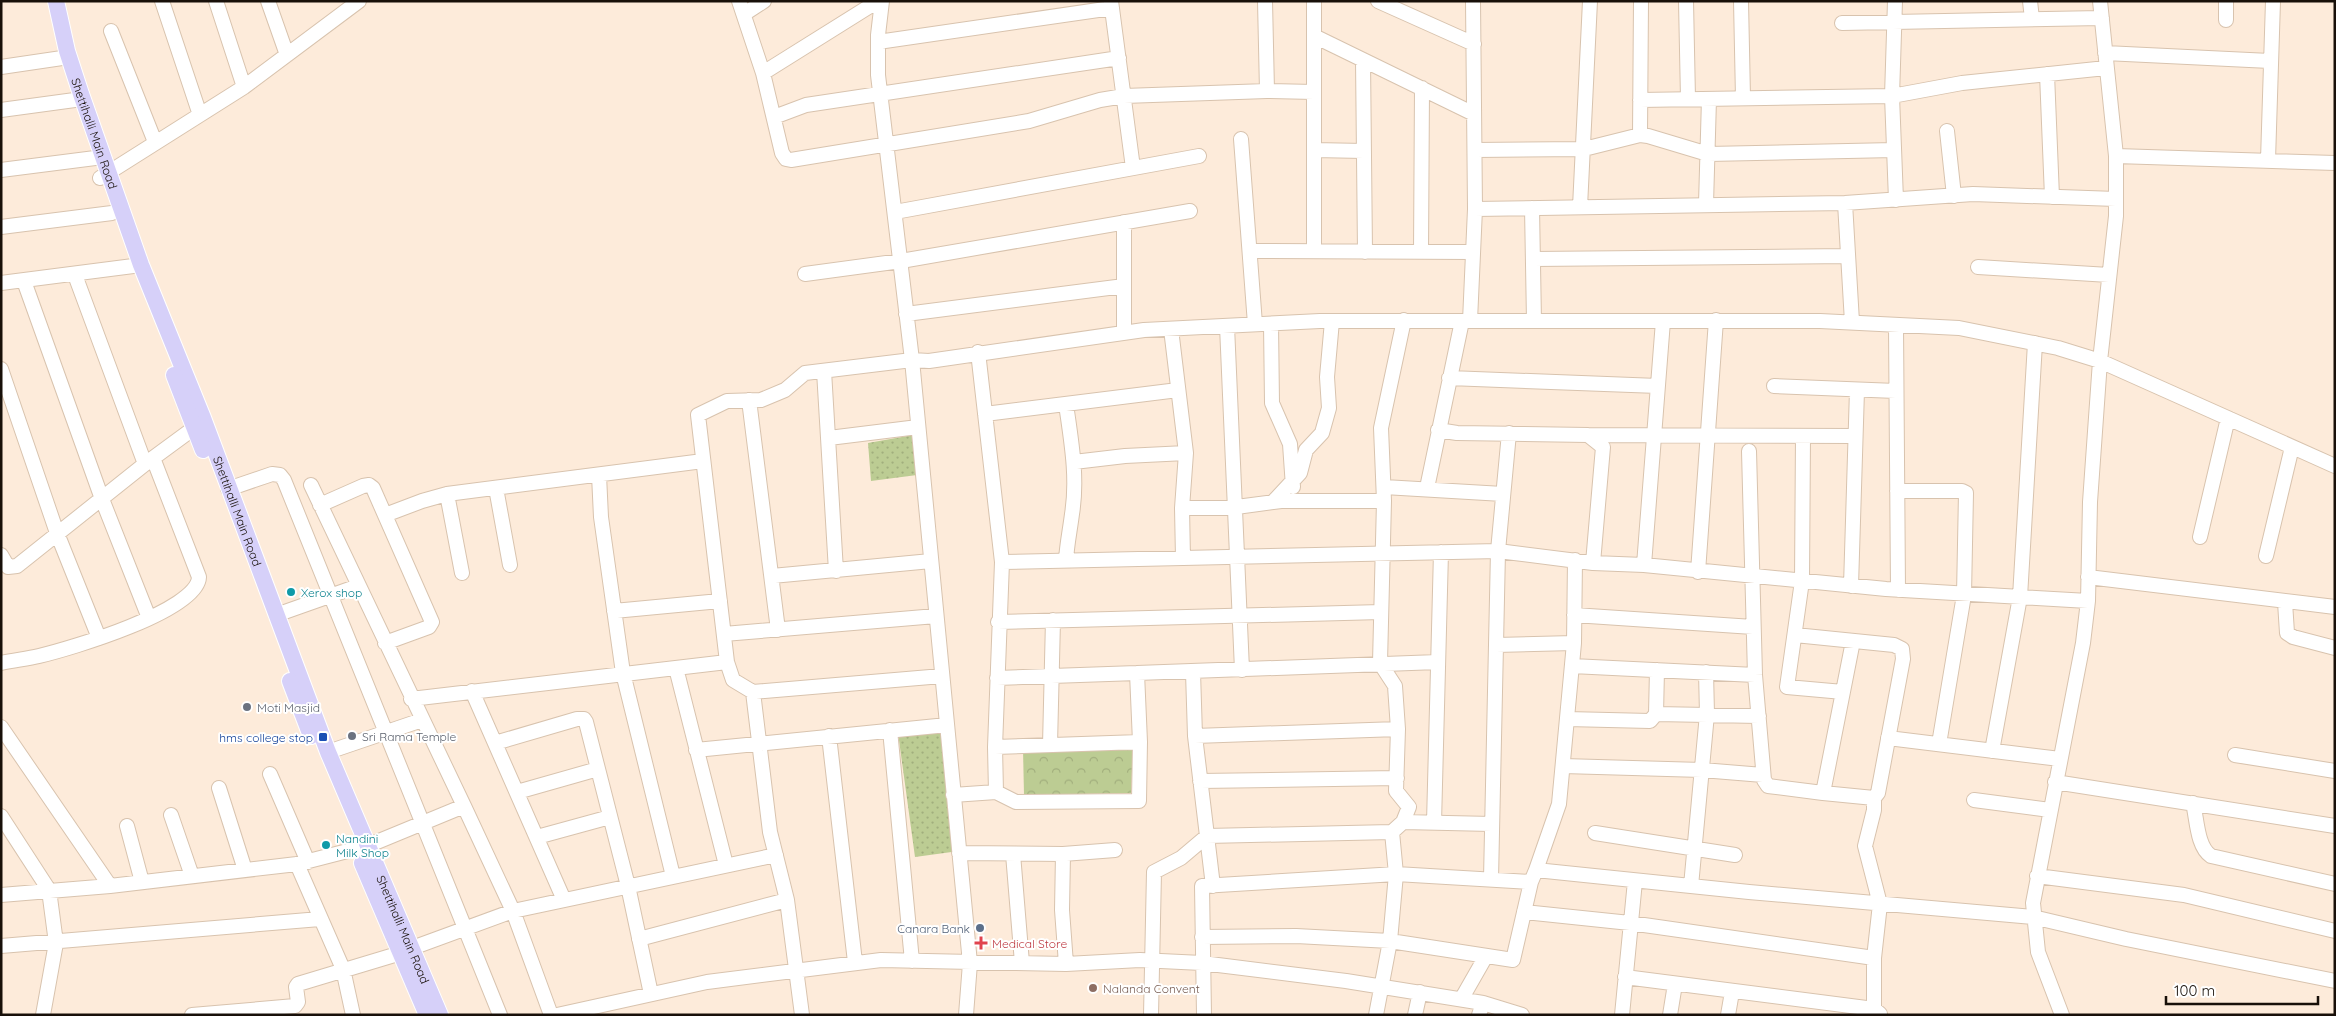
<svg xmlns="http://www.w3.org/2000/svg" width="2336" height="1016" font-family="Quicksand,sans-serif">
  <style>
    .grass { fill: url(#grass-dots) }
    .forest { fill: url(#forest-crowns) }
    .lines { fill: none; stroke-linecap: round; stroke-linejoin: round }
    .minor-casing { stroke: #d8c3ae; stroke-width: 16 }
    .major-casing { stroke: #fff; stroke-width: 18 }
    .minor { stroke: #fff; stroke-width: 14 }
    .major { stroke: #d6d0f9; stroke-width: 16 }
    .culture-dot { fill: #0f9aa8; stroke: #fff; stroke-width: 2 }
    .worship-dot { fill: #6b7280; stroke: #fff; stroke-width: 2 }
    .transit-dot { fill: #1a4fb4; stroke: #fff; stroke-width: 2 }
    .service-dot { fill: #5c6f8a; stroke: #fff; stroke-width: 2 }
    .health-dot { fill: #e0444e; stroke: #fff; stroke-width: 2 }
    .education-dot { fill: #8d6e63; stroke: #fff; stroke-width: 2 }
    .labels { text-anchor: middle; dominant-baseline: central; stroke-width: 4; stroke-linejoin: round; paint-order: stroke }
    .street-label { font-size: 12px; fill: #181009; stroke: #fff }
    .culture-label { font-size: 12px; fill: #0d838f; stroke: #fff; text-anchor: start }
    .worship-label { font-size: 12px; fill: #5b616d; stroke: #fff; text-anchor: start }
    .transit-label { font-size: 12px; fill: #164399; stroke: #fff; text-anchor: end }
    .service-label { font-size: 12px; fill: #4e5e75; stroke: #fff; text-anchor: end }
    .health-label { font-size: 12px; fill: #be3a42; stroke: #fff; text-anchor: start }
    .education-label { font-size: 12px; fill: #785e54; stroke: #fff; text-anchor: start }
  </style>
  <defs>
    <pattern id="grass-dots" width="8" height="8" patternUnits="userSpaceOnUse" patternTransform="scale(1.25)"><rect width="8" height="8" fill="#bccc93"/><path d="M2 2h.1M6 6h.1" fill="none" stroke="#a1ae7d" stroke-width="1.8" stroke-linecap="round"/></pattern>
    <pattern id="forest-crowns" width="20" height="18" patternUnits="userSpaceOnUse" patternTransform="scale(1.25)"><rect width="20" height="18" fill="#bccc93"/><path d="M2 6a3 3 0 1 1 6 0M12 15a3 3 0 1 1 6 0" fill="none" stroke="#a1ae7d"/></pattern>
  </defs>
  <rect width="100%" height="100%" fill="#fdebda"/>
  <path class="grass" d="M913,435L917,475L871,481L868,443Z
    M942,727L959,851L915,857L898,733Z"/>
  <path class="forest" d="M1133,748L1131,793L1024,795L1023,749Z"/>
  <g class="lines">
    <defs>
      <path id="minor" d="M162,1L200,115
        M216,1L244,87
        M268,1L287,55
        M739,1L763,73L782,153L786,159L791,160L1029,121L1100,100L1124,96L1267,91L1314,92
        M882,1L878,35V75L912,360L929,361L1144,330L1320,321H1820L1959,328L2058,348L2100,361L2335,466
        M1111,1L1133,168
        M1265,1L1267,91
        M1378,1L1474,44
        M1686,1L1688,99
        M1741,1L1743,98
        M1895,1L1892,96L1896,200
        M2030,1L2032,19
        M744,14L764,1
        M2226,20V1
        M1842,23L2102,18
        M111,31L155,142
        M1314,36L1474,114
        M878,42L1112,8
        M2105,53L2270,61
        M1363,60L1365,252
        M1,67L62,58
        M763,73L878,1
        M2047,74L2052,197
        M1640,100L1892,96L1962,83L2106,68
        M1,110L82,99
        M774,117L806,105L1119,58
        M1947,131L1954,196
        M1640,135L1641,1
        M1241,139L1255,324
        M1314,150L1364,151
        M1475,150L1584,149L1640,135L1648,136L1708,154L1894,150
        M2116,156L2335,163
        M2268,160L2273,1
        M1,170L103,157
        M100,178L244,87L359,1
        M1845,203L1852,322
        M1706,204L1709,99
        M1580,207L1590,1
        M1532,208L1534,321
        M1475,209L1845,203L1973,194L2116,199
        M895,212L1199,156
        M1,227L112,213
        M1250,251L1473,252
        M1314,251V1
        M1421,252L1422,88
        M1533,259L1848,256
        M1978,267L2109,275
        M805,274L901,261L1190,211
        M75,275L145,464
        M24,281L102,499L149,618
        M1,283L141,265
        M906,314L1124,286
        M1470,321L1475,209L1473,1
        M1271,324L1272,403L1290,444L1293,487
        M1227,326L1242,670
        M1896,326L1898,590
        M1171,329L1186,453L1182,508L1183,558
        M1124,333V222
        M978,352L1002,562L995,747L996,792
        M1,369L57,533L99,638
        M824,371L836,571
        M1449,378L1658,386
        M1774,386L1896,391
        M749,400L778,630
        M985,414L1178,390
        M1438,430L1457,433L1588,435L1603,447L1593,563
        M1588,435L1855,436
        M1803,436L1802,581L1787,687L1843,692
        M829,438L918,427
        M1749,451L1755,675L1764,780L1768,786L1823,793
        M1074,462L1125,456L1186,453
        M599,475L601,517L623,673L673,876
        M1384,487L1503,494
        M496,488L510,565
        M1427,488L1462,321
        M228,489L272,474L280,475L284,480L500,1015
        M1897,491H1962L1966,493L1964,595L1939,744
        M447,494L462,573
        M1273,502L1300,473L1306,450L1322,433L1329,408L1327,377L1332,321
        M320,505L363,486L369,485L373,488L432,622L429,627L385,643
        M1182,508H1229L1281,501H1384
        M385,515L422,501L447,494L703,461
        M2200,537L2228,418
        M1,555L8,567L17,566L145,464L194,428
        M2266,556L2292,447
        M1066,560C1067,544 1070,530 1072,514C1078,477 1071,440 1066,404
        M1002,562L1498,551L1593,563L1644,565L1886,589L2088,601
        M1644,565L1663,321
        M1698,572L1716,320
        M772,576L931,561
        M2088,577L2335,607
        M1851,586L1857,390
        M2285,602L2287,633L2293,637L2335,648
        M614,611L720,601
        M276,615L358,586
        M1574,615L1753,627
        M998,622L1381,612
        M724,634L936,616
        M1795,635L1894,645L1902,649L1903,659L1878,793L1874,798L1823,793L1853,641
        M1496,645L1574,643
        M1,663C14,660 27,659 39,656C69,649 198,611 199,577L153,458
        M1572,666L1755,675
        M676,668L726,865
        M1193,672L1195,736L1398,729
        M942,676L753,692L733,680L727,662L698,415L727,401L761,400L785,390L805,373L912,360L970,963L966,1015
        M997,678L1137,673
        M472,691L564,900
        M753,692L770,832L787,900L802,1015
        M411,699L727,662
        M1656,714L1759,716
        M1567,719L1650,721L1656,714L1657,670
        M1,727L110,886
        M890,730L912,961
        M829,736L855,962
        M1195,736L1213,886
        M1888,738L2060,759
        M495,743L577,719H584L586,722L628,886L651,994
        M1050,745L1053,620
        M995,747L1140,742
        M696,750L947,725
        M1992,751L2020,597L2035,343
        M328,752L422,720
        M2235,755L2335,771
        M1563,766L1702,770L1763,775
        M270,774L308,862
        M1200,781L1397,778
        M2055,782L2335,826
        M219,788L245,870
        M517,792L598,769
        M953,795L996,792L1016,802L1139,801L1140,742L1137,673L1438,662
        M1874,798V810L1865,846L1880,904L1874,958V1009L1880,1014
        M1974,800L2050,810
        M2193,803C2197,819 2197,847 2211,856L2335,884
        M464,806L513,911L551,1015
        M171,815L192,876
        M1,816L49,890L56,943L43,1015
        M1403,822L1492,824
        M1434,823L1441,552
        M127,826L142,882
        M1595,833L1735,855
        M537,837L610,817
        M959,853L1063,854L1115,850
        M1013,854L1022,963
        M1063,854L1062,910L1066,964
        M297,864L343,969L353,1015
        M1536,870L1559,804L1574,643L1575,560
        M2037,876L2184,895L2335,931
        M1491,879L1498,551L1509,433
        M1691,886L1707,714L1706,672
        M1,895L110,886L297,864L367,846L464,806L311,485
        M1524,912L1630,923L1874,958
        M1202,937L1296,936L1390,941L1396,874L1392,832
        M639,939L787,900
        M1,946L320,919
        M412,948L513,911L776,855
        M1625,977L1874,1009
        M1462,998L1486,956
        M1483,1003L1522,1015
        M192,1015L295,1006L298,1002L296,987L298,984L401,953
        M557,1015L707,982L881,960L1066,964L1140,960L1202,963L1346,981L1483,1003L1479,1015
        M1151,1015L1154,872L1181,858L1207,836L1392,832L1403,822L1409,807L1396,791L1398,729L1395,686L1380,663L1384,501L1381,428L1404,320
        M1204,1015L1202,886L1396,874L1531,882
        M1376,1015L1390,941L1513,960L1531,882L1536,870L1749,892L2033,917L2126,939L2335,981
        M1415,1015L1420,992
        M1622,1015L1635,881
        M1670,1015L1675,984
        M1728,1015L1732,992
        M2062,1015L2038,952L2033,903L2083,643L2088,601L2090,502L2100,361L2116,216V156L2100,1"/>
      <g id="major">
        <path id="s1" d="M56,1L67,51L81,94L141,265L203,418L328,752L440,1015"/>
        <path d="M174,375L203,450"/>
        <path d="M290,681L311,736"/>
        <path d="M362,863L427,1015"/>
      </g>
    </defs>
    <use href="#minor" class="minor-casing"/>
    <use href="#major" class="major-casing"/>
    <use href="#minor" class="minor"/>
    <use href="#major" class="major"/>
  </g>
  <g class="culture-dot">
    <circle cx="291" cy="592" r="5"/>
    <circle cx="326" cy="845" r="5"/>
  </g>
  <g class="worship-dot">
    <circle cx="247" cy="707" r="5"/>
    <circle cx="352" cy="736" r="5"/>
  </g>
  <rect class="transit-dot" x="318" y="732" width="10" height="10" rx="2.5"/>
  <circle class="service-dot" cx="980" cy="928" r="5"/>
  <path class="health-dot" d="M978.5 935.5h5v5h5v5h-5v5h-5v-5h-5v-5h5z"/>
  <circle class="education-dot" cx="1093" cy="988" r="5"/>
  <g class="labels">
    <g class="street-label">
      <text stroke="none"><textPath href="#s1" startOffset="138">Shettihalli Main Road</textPath></text>
      <text stroke="none"><textPath href="#s1" startOffset="542">Shettihalli Main Road</textPath></text>
      <text stroke="none"><textPath href="#s1" startOffset="992">Shettihalli Main Road</textPath></text>
    </g>
    <g class="culture-label">
      <text x="301" y="592">Xerox shop</text>
      <text x="336" y="838">Nandini<tspan x="336" dy="14">Milk Shop</tspan></text>
    </g>
    <g class="worship-label">
      <text x="257" y="707">Moti Masjid</text>
      <text x="362" y="736">Sri Rama Temple</text>
    </g>
    <g class="transit-label">
      <text x="313" y="737">hms college stop</text>
    </g>
    <g class="service-label">
      <text x="970" y="928">Canara Bank</text>
    </g>
    <g class="health-label">
      <text x="992" y="943">Medical Store</text>
    </g>
    <g class="education-label">
      <text x="1103" y="988">Nalanda Convent</text>
    </g>
  </g>
  <rect width="2336" height="1016" fill="none" stroke="#181009" stroke-width="5"/>
  <path d="M2166 996v8h152v-8" fill="none" stroke="#181009" stroke-width="2.5"/>
  <text x="2174" y="996" font-size="15" fill="#181009" stroke="#ffffff" stroke-width="4" paint-order="stroke">100 m</text>
</svg>
